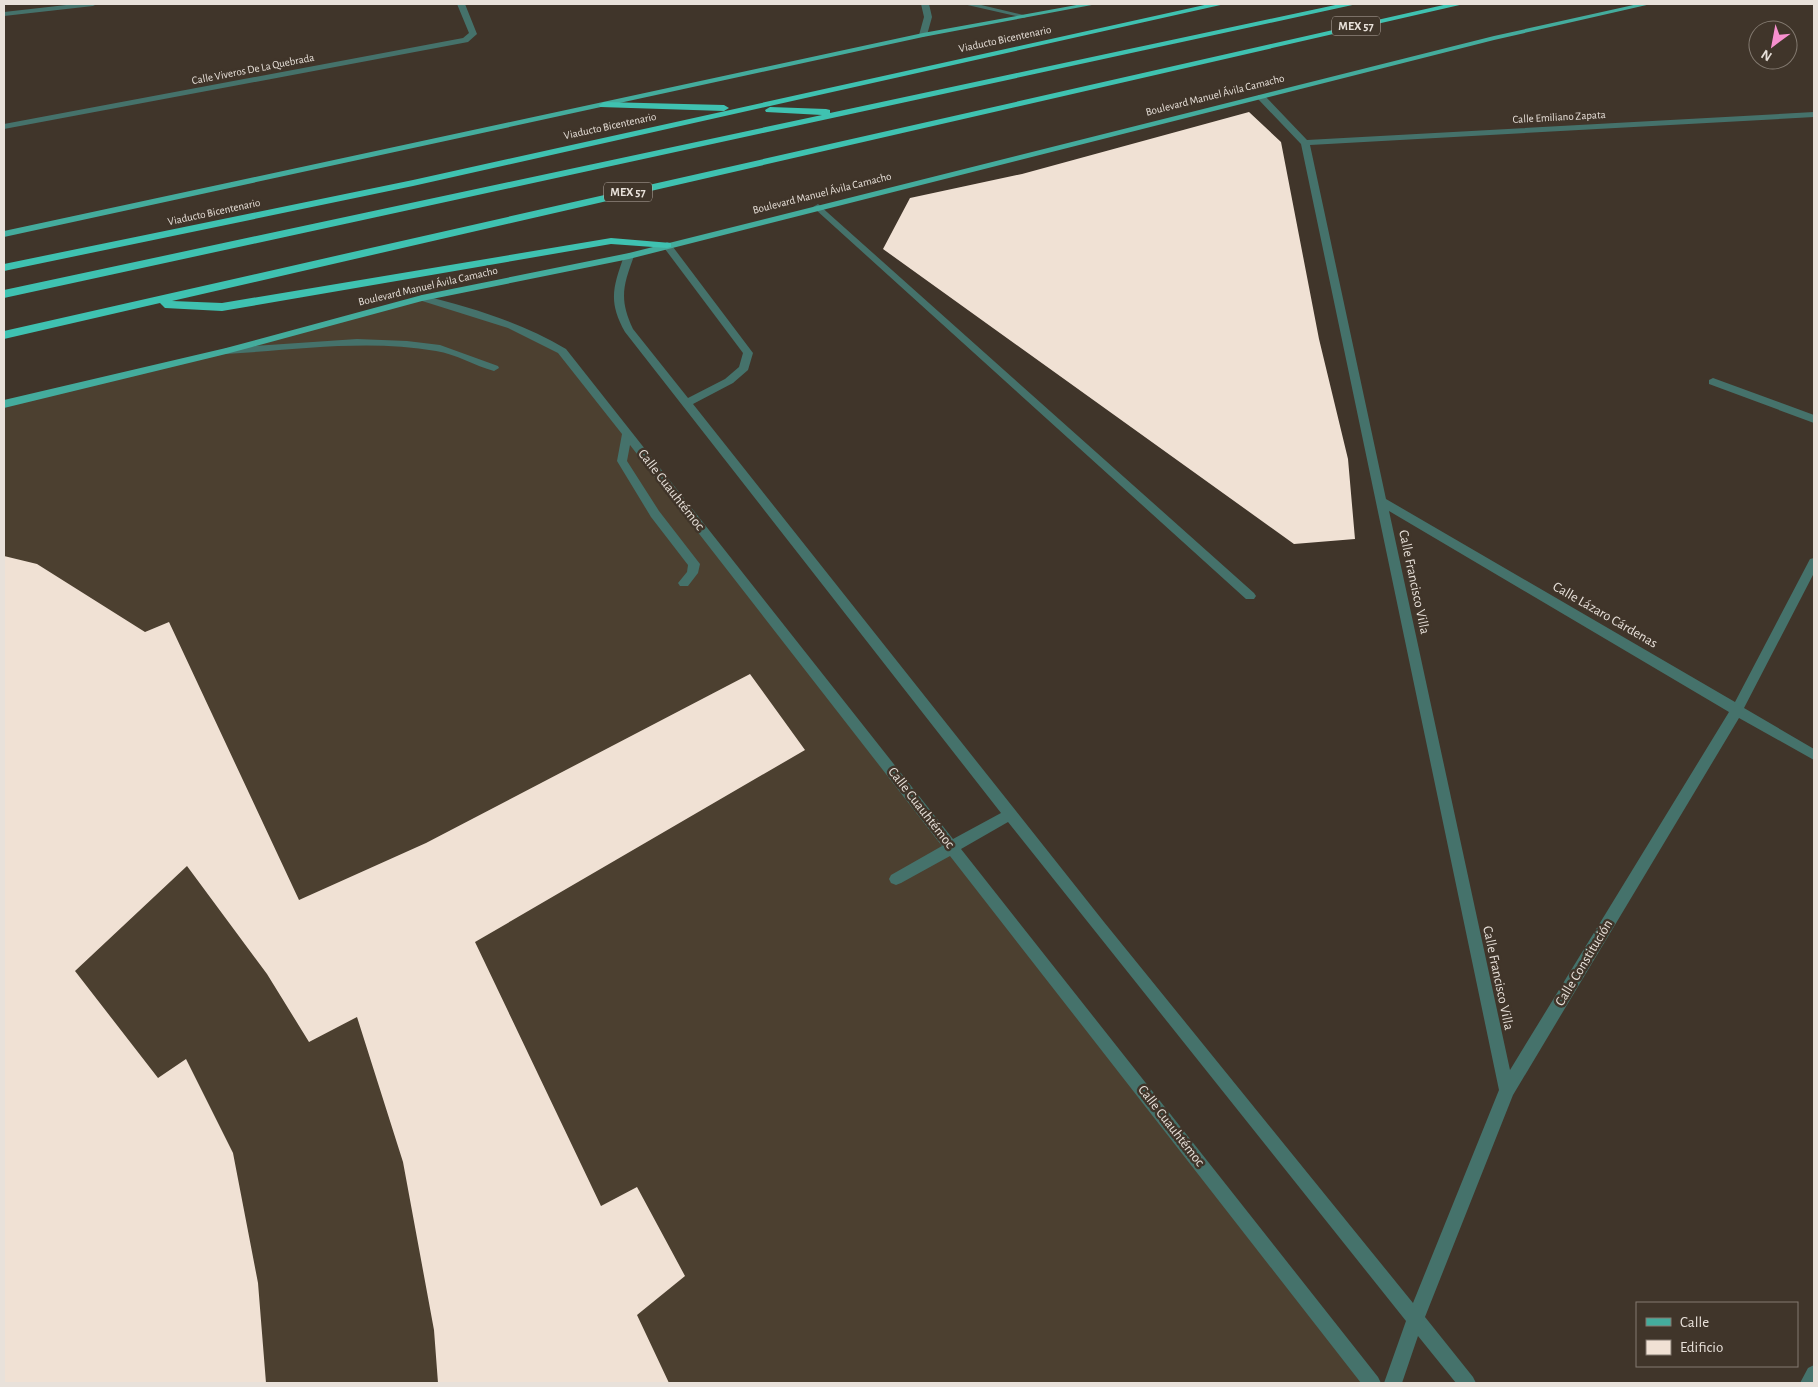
<svg xmlns="http://www.w3.org/2000/svg" width="1818" height="1387" font-family="'Alegreya Sans',sans-serif">
  <style>
    .commercial { fill: #4c4030 }
    .building { fill: #f0e1d4 }
    .lines { fill: none; stroke-linecap: round; stroke-linejoin: round }
    .minor { fill: #45726b; fill-rule: evenodd }
    .major { fill: #44ac9d; fill-rule: evenodd }
    .highway { fill: #3fc2b1; fill-rule: evenodd }
    .labels { text-anchor: middle; dominant-baseline: central; stroke-width: 5; stroke-linejoin: round; paint-order: stroke }
    .far-street-label { font-size: 11px; fill: #e8e1da; stroke: #40352a }
    .shield { fill: #40352a; stroke: #b6ada5; stroke-width: 1 }
    .shield-label { font-size: 12px; font-weight: bold; fill: #e8e1da }
    .street-label { font-size: 14px; fill: #e8e1da; stroke: #40352a }
  </style>
  <rect width="100%" height="100%" fill="#40352a"/>
  <path class="commercial" d="M422,298L514,326L562,351L1372,1383H4V404L226,351Z"/>
  <path class="building" d="M1249,112L1281,142L1319,339L1348,459L1355,539L1294,544L883,249L910,198L1022,174Z
    M4,556L37,564L145,632L169,622L299,900L426,843L750,674L805,750L475,942L601,1206L637,1187L685,1276L637,1315L669,1383H438L434,1330L403,1162L357,1017L309,1042L267,974L187,866L75,971L158,1078L186,1059L233,1153L258,1283L266,1383H4Z"/>
  <g class="lines">
    <path class="minor" d="M75,4H97L93,6L4,16V12Z
      M457,4H465L477,34L468,42L4,129V124L463,38L469,33Z
      M921,4H929L932,17L927,35L923,37L919,35L924,17Z
      M963,4H977L1028,16L1024,18Z
      M1258,95H1264L1307,140L1814,112V117L1310,145L1386,499L1735,702L1810,559L1814,558V573L1744,708L1814,749V760L1739,718L1513,1095L1425,1317L1473,1377L1476,1383H1456L1418,1336L1402,1383H1384L1406,1321L1008,822L961,849L1378,1377L1381,1383H1361L950,856L901,883L896,885L891,883L889,879L891,875L942,846L630,445L627,461L659,511L700,564L698,573L688,586H680L678,583L687,572L688,565L651,517L617,461L622,434L558,353L508,328L419,300L417,298L422,295C472,308 521,322 566,349L953,839L1001,813L625,332C608,302 613,287 624,256L629,253L634,256C623,286 619,299 633,329L688,398L725,379L739,367L743,353L662,245L667,242L670,243L753,353L748,370L733,383L693,404L1104,922L1413,1303L1499,1090L1301,144L1258,99ZM1389,511L1729,712L1510,1070Z
      M818,204L1254,593L1256,596L1254,599H1246L815,209L813,207Z
      M357,339L407,341L440,345L498,366L499,368L494,371C475,366 456,354 436,351C367,339 295,350 226,354L221,351L226,348Z
      M1713,378L1814,415V423L1709,384V380Z
      M1814,1365V1383H1800L1808,1368Z"/>
    <path class="major" d="M1082,4H1097L923,37L4,237V231L923,33Z
      M1638,4H1651L1494,40L629,259L422,301L226,354L4,408V400L226,348L422,295L629,253L1494,36Z"/>
    <path class="highway" d="M1209,4H1225L413,186L4,271V264L413,180Z
      M1340,4H1357L4,298V290L822,115L766,112L765,110L770,107L826,109L830,110V113Z
      M1448,4H1464L172,301L222,303L611,238L671,243V247L667,248L611,244L222,311L165,308L160,303L4,339V331Z
      M604,102L724,105L729,108L724,111L600,107L599,105Z"/>
  </g>
  <g class="labels">
    <g class="far-street-label">
      <text transform="translate(1005 39) rotate(-12)">Viaducto Bicentenario</text>
      <text transform="translate(253 69) rotate(-11)">Calle Viveros De La Quebrada</text>
      <text transform="translate(1215 95) rotate(-14)">Boulevard Manuel Ávila Camacho</text>
      <text transform="translate(1559 117) rotate(-3)">Calle Emiliano Zapata</text>
      <text transform="translate(610 126) rotate(-12)">Viaducto Bicentenario</text>
      <text transform="translate(822 193) rotate(-14)">Boulevard Manuel Ávila Camacho</text>
      <text transform="translate(214 212) rotate(-12)">Viaducto Bicentenario</text>
      <text transform="translate(428 286) rotate(-13)">Boulevard Manuel Ávila Camacho</text>
    </g>
    <g class="shield">
      <rect x="1332" y="16.5" width="48" height="19" rx="4"/>
      <rect x="604" y="182.5" width="48" height="19" rx="4"/>
    </g>
    <g class="shield-label">
      <text x="1356" y="26">MEX 57</text>
      <text x="628" y="192">MEX 57</text>
    </g>
    <g class="street-label">
      <text transform="translate(671 490) rotate(52)">Calle Cuauhtémoc</text>
      <text transform="translate(1414 582) rotate(78)">Calle Francisco Villa</text>
      <text transform="translate(1605 615) rotate(30)">Calle Lázaro Cárdenas</text>
      <text transform="translate(921 808) rotate(52)">Calle Cuauhtémoc</text>
      <text transform="translate(1584 963) rotate(-59)">Calle Constitución</text>
      <text transform="translate(1498 978) rotate(78)">Calle Francisco Villa</text>
      <text transform="translate(1171 1126) rotate(52)">Calle Cuauhtémoc</text>
    </g>
  </g>
  <rect width="1818" height="1387" fill="none" stroke="#e8e1da" stroke-width="10"/>
  <rect x="1636" y="1302" width="162" height="65" fill="#40352a" stroke="#837a70"/>
  <rect x="1646" y="1318" width="25" height="8" fill="#44ac9d" stroke="#837a70"/>
  <text x="1680" y="1327" font-size="15" fill="#e8e1da">Calle</text>
  <rect x="1646" y="1340" width="25" height="15" fill="#f0e1d4" stroke="#837a70"/>
  <text x="1680" y="1352" font-size="15" fill="#e8e1da">Edificio</text>
  <g transform="translate(1773 45) rotate(212)"><circle r="24" fill="#40352a" stroke="#837a70"/>
  <path d="M0-4L9 19L0 12L-9 19Z" fill="#f790ce"/>
  <text y="-8" font-size="14" font-weight="bold" text-anchor="middle" fill="#e8e1da">N</text>
  </g>
</svg>
